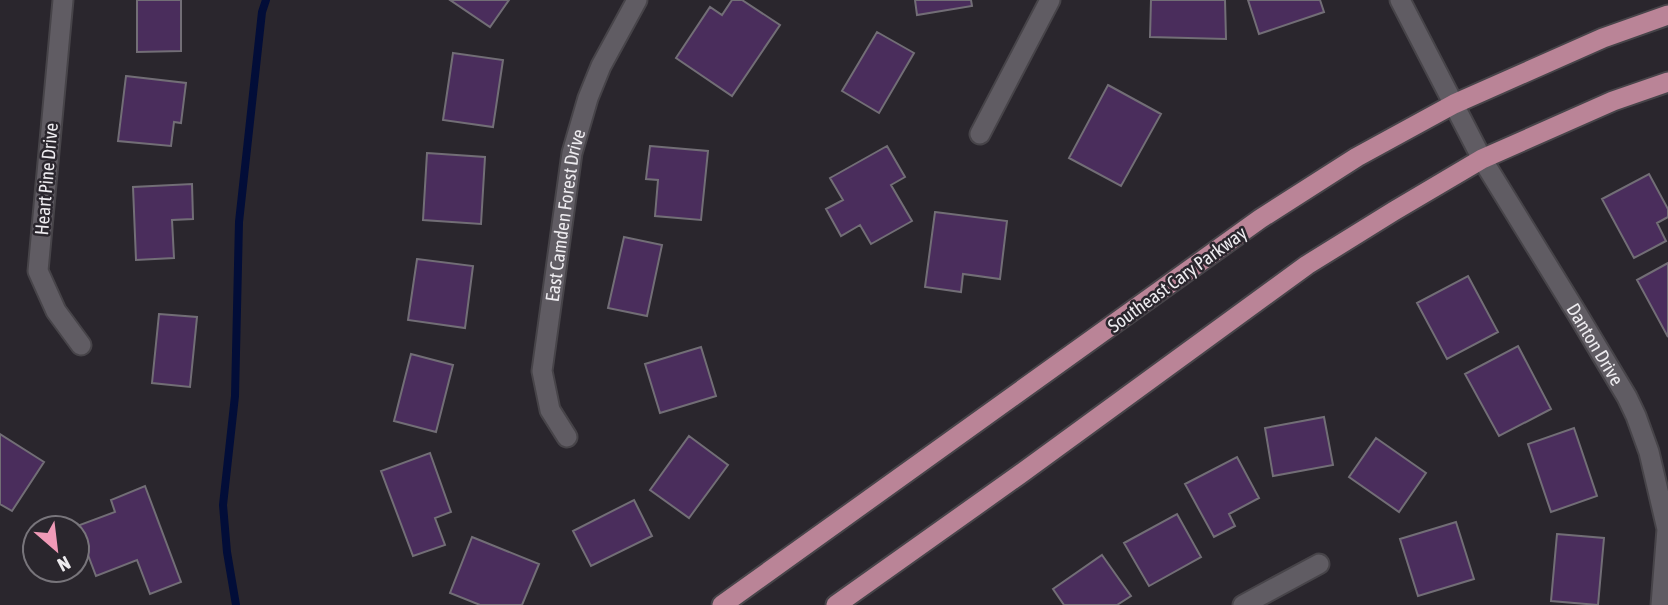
<svg xmlns="http://www.w3.org/2000/svg" width="1668" height="605" font-family="'Asap Condensed',sans-serif">
  <style>
    .lines { fill: none; stroke-linecap: round; stroke-linejoin: round }
    .stream { stroke: #020d38; stroke-width: 8 }
    .building { fill: #4a2d5c; stroke: #726e76; stroke-width: 2 }
    .minor-casing { stroke: #474449; stroke-width: 23 }
    .primary-casing { stroke: #474449; stroke-width: 23 }
    .minor { stroke: #605c63; stroke-width: 19 }
    .primary { stroke: #ba8497; stroke-width: 19 }
    .labels { text-anchor: middle; dominant-baseline: central; stroke-width: 5; stroke-linejoin: round; paint-order: stroke }
    .street-label { font-size: 19px; fill: #edebef; stroke: #2a262d }
  </style>
  <rect width="100%" height="100%" fill="#2a262d"/>
  <g class="lines">
    <path class="stream" d="M236,605L227,552L223,505L235,396L239,222L262,12L266,0"/>
  </g>
  <path class="building" d="M137,0H181V51L137,52Z
    M450,0H509L490,27Z
    M732,0H742L780,25L732,96L676,58L710,7L722,15Z
    M915,0H971L972,6L917,15Z
    M1151,0H1225L1226,39L1150,37Z
    M1248,0H1320L1324,12L1259,34Z
    M877,32L914,53L879,113L842,91Z
    M453,53L503,60L493,127L443,120Z
    M126,76L186,83L181,123L174,122L171,146L118,141Z
    M1108,85L1161,114L1121,186L1069,158Z
    M650,146L708,151L701,220L655,216L658,180L646,179Z
    M887,146L905,177L891,185L912,221L871,244L860,225L841,236L826,209L843,200L830,178Z
    M427,153L485,157L481,224L423,220Z
    M1649,174L1668,209V217L1657,223L1666,241L1634,258L1602,199Z
    M192,184L193,219L172,220L174,258L136,260L133,187Z
    M935,212L1007,221L1000,279L963,274L961,292L925,287Z
    M624,237L662,245L647,316L608,308Z
    M417,259L473,266L465,328L408,320Z
    M1668,263V337L1637,280Z
    M1468,276L1498,332L1447,359L1417,303Z
    M159,314L197,317L190,387L152,383Z
    M1518,346L1551,409L1499,436L1465,374Z
    M701,347L716,396L660,413L645,364Z
    M411,354L453,365L436,432L394,421Z
    M1324,417L1333,465L1273,476L1265,428Z
    M1574,428L1597,496L1551,512L1528,444Z
    M0,434L44,462L12,511L0,504Z
    M689,436L728,465L689,518L650,490Z
    M1376,438L1426,473L1399,512L1349,477Z
    M430,453L451,512L435,518L445,545L413,556L381,471Z
    M1237,457L1259,498L1229,514L1235,526L1214,537L1185,484Z
    M145,486L181,582L150,594L137,560L96,576L77,526L115,512L111,500Z
    M634,500L652,536L591,566L573,531Z
    M1177,514L1201,557L1149,586L1124,543Z
    M1456,522L1474,579L1418,596L1400,539Z
    M1557,534L1604,538L1598,605L1551,601Z
    M472,537L539,564L522,605H480L450,593Z
    M1102,555L1131,596L1117,605H1064L1053,589Z"/>
  <g class="lines">
    <defs>
      <g id="minor">
        <path d="M63,0L38,271L56,311L81,345"/>
        <path id="s1" d="M1400,0L1482,159L1578,315L1627,397L1636,416L1649,452L1667,529L1661,605"/>
        <path d="M980,134L1050,0"/>
        <path id="s2" d="M567,437L550,410L542,371L572,153L588,98L601,66L637,0"/>
        <path d="M1243,605L1319,564"/>
      </g>
      <path id="primary" d="M722,605L1260,219L1357,157L1454,104L1603,38L1668,15
        M836,605L1019,475L1307,265L1394,211L1482,159L1613,101L1668,82"/>
    </defs>
    <use href="#minor" class="minor-casing"/>
    <use href="#primary" class="primary-casing"/>
    <use href="#minor" class="minor"/>
    <use href="#primary" class="primary"/>
  </g>
  <g class="labels">
    <g class="street-label">
      <text transform="translate(46 179) rotate(-85)">Heart Pine Drive</text>
      <text stroke="none"><textPath href="#s2" startOffset="229">East Camden Forest Drive</textPath></text>
      <text transform="translate(1177 279) rotate(-36)">Southeast Cary Parkway</text>
      <text stroke="none"><textPath href="#s1" startOffset="396">Danton Drive</textPath></text>
    </g>
  </g>
  <g transform="translate(56 549) rotate(152)"><circle r="33" fill="#2a262d" stroke="#78757b" stroke-width="2"/>
  <path d="M0-5L12 26L0 18L-12 26Z" fill="#f09ab7"/>
  <text y="-10" font-size="19" font-weight="bold" text-anchor="middle" fill="#edebef">N</text>
  </g>
</svg>
